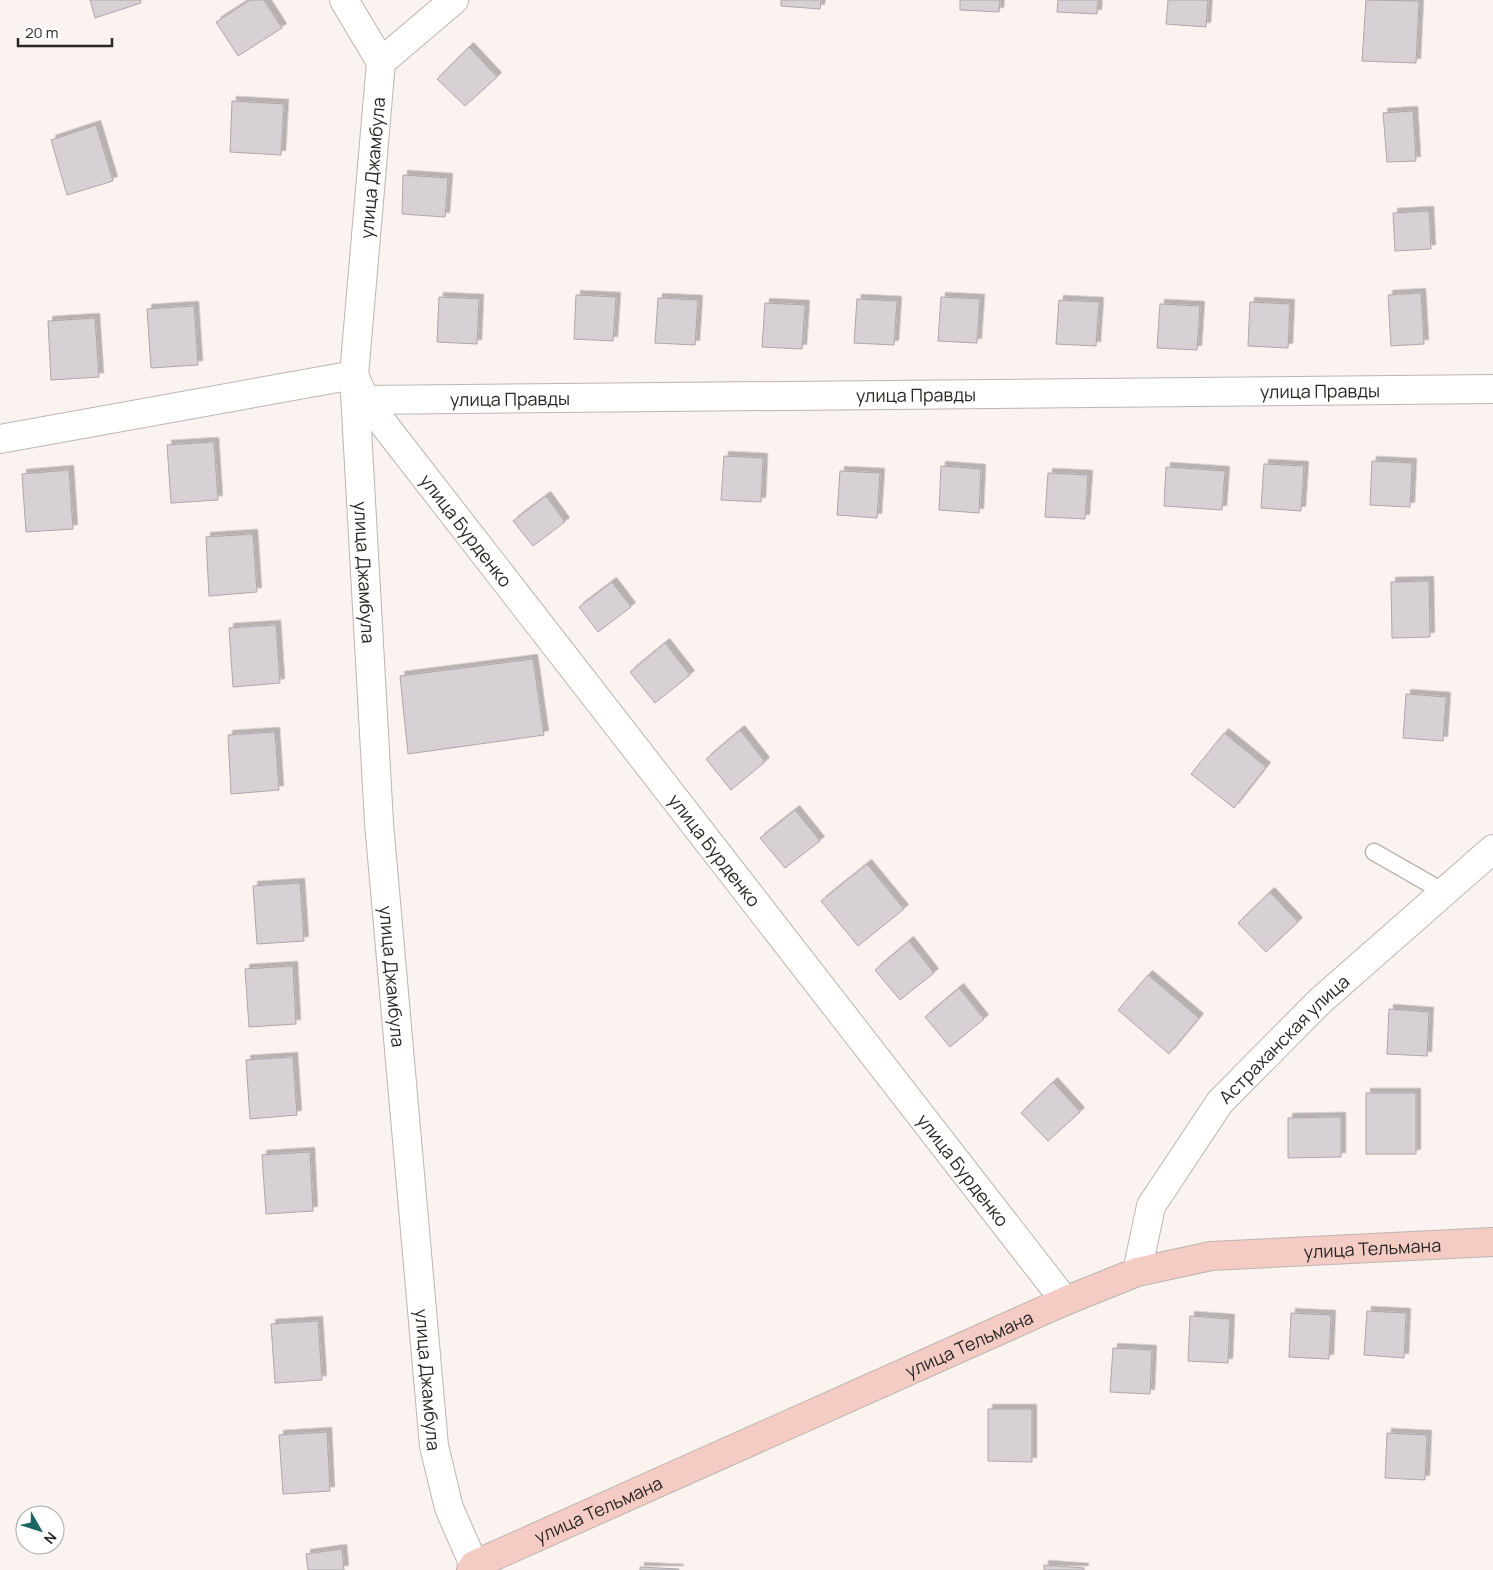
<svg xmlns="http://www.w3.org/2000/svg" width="1493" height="1570" font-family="Manrope,sans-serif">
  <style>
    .building { fill: #d7d1d6; stroke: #ada7ac; filter: url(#shadow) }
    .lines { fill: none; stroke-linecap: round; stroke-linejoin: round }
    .service-casing { stroke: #bcb5b1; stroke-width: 19 }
    .minor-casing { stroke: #bcb5b1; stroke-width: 30 }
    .secondary-casing { stroke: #bcb5b1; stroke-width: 30 }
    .service { stroke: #fff; stroke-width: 16 }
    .minor { stroke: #fff; stroke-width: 28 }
    .secondary { stroke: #f5ccc4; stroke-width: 28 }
    .labels { text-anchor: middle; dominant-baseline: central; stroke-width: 4; stroke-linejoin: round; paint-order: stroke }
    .street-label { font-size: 18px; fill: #292725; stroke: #fff }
  </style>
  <defs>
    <filter id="shadow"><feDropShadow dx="4.5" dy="-4.5" stdDeviation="0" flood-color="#0004"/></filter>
  </defs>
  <rect width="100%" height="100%" fill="#faf3ef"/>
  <path class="building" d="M90,0H140L141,3L95,18Z
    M250,0H264L282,28L238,56L216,22Z
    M781,0H821L820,9L781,6Z
    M960,0H1000L999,12L960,10Z
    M1058,0H1098L1097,14L1057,12Z
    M1168,0H1208L1206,27L1166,24Z
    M1366,0L1419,1L1416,63L1362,61Z
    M469,47L497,77L465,106L437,79Z
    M232,101L284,104L281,155L230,152Z
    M1413,111L1416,161L1387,162L1383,113Z
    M96,125L113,181L67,195L51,140Z
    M403,175L448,178L445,217L402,214Z
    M1429,211L1431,249L1395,251L1393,213Z
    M1421,293L1424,344L1391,346L1388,295Z
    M576,295L616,297L613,341L574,339Z
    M439,297L479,299L477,344L437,342Z
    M941,297L980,299L977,343L938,341Z
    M658,298L698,300L695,345L655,343Z
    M857,299L897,301L894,345L854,343Z
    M1059,300L1099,302L1096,346L1056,344Z
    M1250,302L1290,304L1288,348L1248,346Z
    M765,303L805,305L802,349L762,347Z
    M1160,304L1200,306L1197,350L1157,348Z
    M194,306L198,365L151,368L147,309Z
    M95,318L99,377L51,380L48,321Z
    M214,442L218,500L171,503L167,445Z
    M724,456L763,458L761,502L721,500Z
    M1372,461L1412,463L1410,507L1370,505Z
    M1264,464L1304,466L1301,511L1261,508Z
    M941,466L981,469L979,513L939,510Z
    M1166,467L1225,471L1222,510L1164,506Z
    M69,470L73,529L26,532L22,474Z
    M840,471L880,473L877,518L837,515Z
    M1048,473L1088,475L1085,519L1045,517Z
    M546,496L565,522L533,546L513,521Z
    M253,534L257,592L209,596L206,537Z
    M1429,581L1430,637L1392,638L1391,582Z
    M612,582L631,607L598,632L579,607Z
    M276,625L280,683L233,687L229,628Z
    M665,643L690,675L655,703L630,672Z
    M533,659L544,735L408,754L400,676Z
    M1406,694L1446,697L1443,741L1403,738Z
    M740,730L765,762L731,790L706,759Z
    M275,732L279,790L231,794L228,735Z
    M1224,733L1266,767L1234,808L1191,774Z
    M795,810L820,841L785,868L760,838Z
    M867,864L904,909L858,946L821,901Z
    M300,883L304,941L257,944L253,886Z
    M1270,892L1298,922L1266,952L1238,923Z
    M909,941L934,973L900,1000L875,970Z
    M293,966L296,1024L249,1027L245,969Z
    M1148,975L1199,1018L1169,1054L1118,1010Z
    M959,988L984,1019L950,1047L925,1017Z
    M1389,1009L1429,1012L1427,1056L1387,1054Z
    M293,1057L297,1115L250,1119L246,1060Z
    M1053,1082L1080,1112L1048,1141L1021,1113Z
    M1366,1093H1416V1154H1366Z
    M1341,1117V1157L1288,1158V1118Z
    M310,1152L313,1211L266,1214L262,1155Z
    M1367,1311L1406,1313L1404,1358L1364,1355Z
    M1291,1313L1331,1315L1329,1359L1289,1357Z
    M1190,1316L1230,1319L1228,1363L1188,1361Z
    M318,1321L322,1380L275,1383L271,1324Z
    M1113,1348L1152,1350L1150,1394L1110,1392Z
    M988,1409H1032V1462L988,1461Z
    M327,1432L330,1491L283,1494L279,1435Z
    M1387,1433L1427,1435L1425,1480L1385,1478Z
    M342,1549L344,1570H308L306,1554Z
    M1044,1565L1084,1568V1570H1044Z
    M640,1567L679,1569V1570H640Z"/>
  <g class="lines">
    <defs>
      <path id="service" d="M1374,852L1444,892"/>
      <g id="minor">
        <path id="s1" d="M344,0L381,62L354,375L379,823L434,1446L449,1508L474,1565"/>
        <path d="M381,62L454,0"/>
        <path id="s2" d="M365,400L1065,1301"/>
        <path id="s3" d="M0,439L354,375L365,400L1493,389"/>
        <path id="s4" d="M1137,1272L1151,1206L1220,1102L1319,1002L1493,849"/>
      </g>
      <g id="secondary">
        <path id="s5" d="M471,1570L474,1565L1065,1301L1137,1272L1211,1256L1493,1242"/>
      </g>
    </defs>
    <use href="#service" class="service-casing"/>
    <use href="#minor" class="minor-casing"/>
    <use href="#secondary" class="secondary-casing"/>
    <use href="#service" class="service"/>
    <use href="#minor" class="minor"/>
    <use href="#secondary" class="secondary"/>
  </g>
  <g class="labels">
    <g class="street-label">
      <text transform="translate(372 168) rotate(-85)">улица Джамбула</text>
      <text stroke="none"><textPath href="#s3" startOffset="1342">улица Правды</textPath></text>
      <text stroke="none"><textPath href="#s3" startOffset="938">улица Правды</textPath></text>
      <text stroke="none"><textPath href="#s3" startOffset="532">улица Правды</textPath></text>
      <text stroke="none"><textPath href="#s2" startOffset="165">улица Бурденко</textPath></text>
      <text stroke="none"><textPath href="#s1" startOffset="584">улица Джамбула</textPath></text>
      <text stroke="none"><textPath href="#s2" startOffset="570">улица Бурденко</textPath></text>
      <text stroke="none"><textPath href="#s1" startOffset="989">улица Джамбула</textPath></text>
      <text stroke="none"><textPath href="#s4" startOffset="282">Астраханская улица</textPath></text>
      <text stroke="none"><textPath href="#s2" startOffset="975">улица Бурденко</textPath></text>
      <text stroke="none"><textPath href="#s5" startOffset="968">улица Тельмана</textPath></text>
      <text stroke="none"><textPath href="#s5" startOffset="548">улица Тельмана</textPath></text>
      <text stroke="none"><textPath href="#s1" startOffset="1394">улица Джамбула</textPath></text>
      <text stroke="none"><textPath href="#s5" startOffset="142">улица Тельмана</textPath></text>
    </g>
  </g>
  <g transform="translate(40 1530) rotate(129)"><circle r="24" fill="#ffffff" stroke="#a9a9a8"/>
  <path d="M0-4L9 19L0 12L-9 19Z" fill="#196663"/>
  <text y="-8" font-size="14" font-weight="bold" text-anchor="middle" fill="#292725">N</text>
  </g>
  <path d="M18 38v8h94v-8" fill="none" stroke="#292725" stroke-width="2.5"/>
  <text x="25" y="38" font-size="15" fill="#292725" stroke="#ffffff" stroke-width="4" paint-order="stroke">20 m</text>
</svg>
